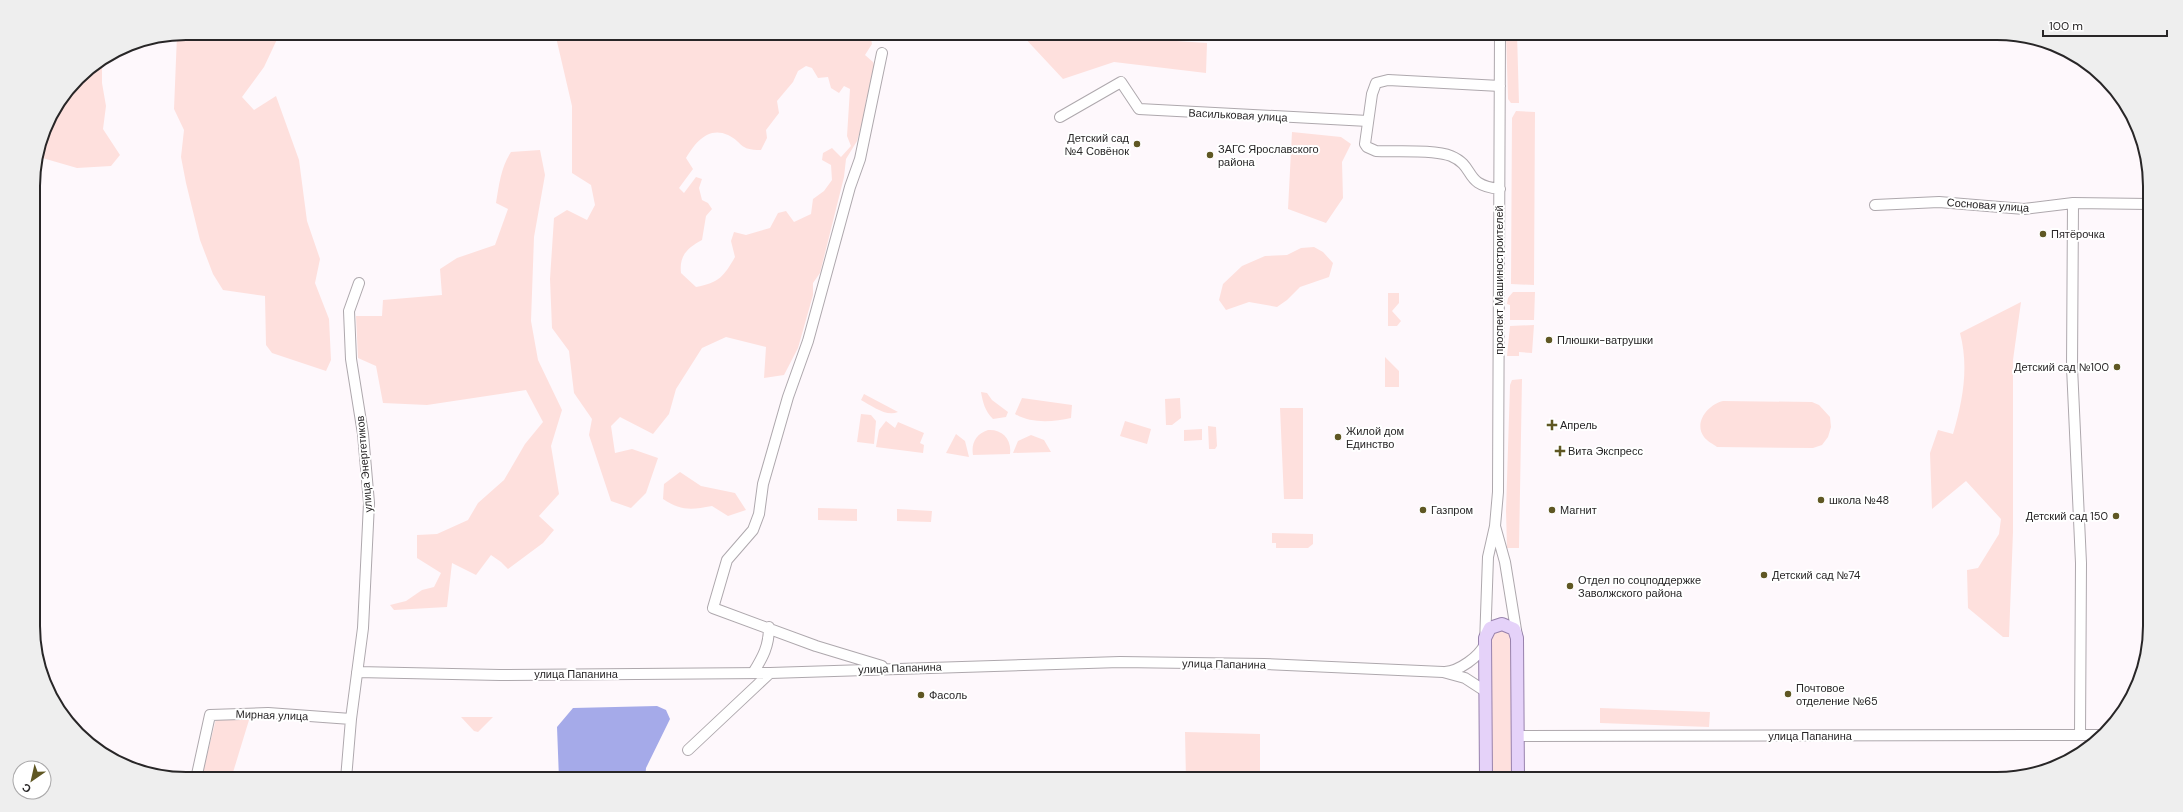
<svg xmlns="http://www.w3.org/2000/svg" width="2183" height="812" font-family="'DM Sans',sans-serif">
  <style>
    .green { fill: #fee0dd; fill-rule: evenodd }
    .water { fill: #a5aae9 }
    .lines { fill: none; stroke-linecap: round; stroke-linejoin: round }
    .minor-casing { stroke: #aea8ad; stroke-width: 12 }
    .major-casing { stroke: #9882ad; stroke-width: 14 }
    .minor { stroke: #fff; stroke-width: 10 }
    .major { stroke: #e5d2f9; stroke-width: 12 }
    .poi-dot { fill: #5f5723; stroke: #fff; stroke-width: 1.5 }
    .labels { text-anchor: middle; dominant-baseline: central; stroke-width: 4; stroke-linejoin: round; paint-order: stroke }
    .street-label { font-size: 11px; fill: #282627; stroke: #fff }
    .poi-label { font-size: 11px; fill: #282627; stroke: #fff; text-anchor: start }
    .rim { fill: none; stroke: #282627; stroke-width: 2 }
  </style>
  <rect width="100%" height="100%" fill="#fef8fc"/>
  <path class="green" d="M186,33H280L264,67L242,97L254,110L276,96L299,160L307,221L320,259L315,283L329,319L331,360L326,371L272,353L266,345L265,296L223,290L213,274L200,240L186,183L181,157L184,130L174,109L177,35Z
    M555,33H870L872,44L865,55L873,62L877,75L873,89L866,99L865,115L857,141L846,159L844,177L820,273L813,283V295L798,348L784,375L764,378L766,347L726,337L702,348L676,389L669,414L653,434L620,417L611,426L615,453L632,449L658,458L646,493L631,508L611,501L589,435L592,419L574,393L569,351L552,328L550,279L554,218L567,210L587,220L595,205L591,185L572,173V106ZM806,66L812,68L818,78L828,77L831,88L839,93L844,86L850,89L847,136L851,146L841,157L832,148L823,153L822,160L831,165L832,180L824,191L813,199L811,214L794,222L786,211L778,213L770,228L746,235L734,232L731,241L735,257C724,276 719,283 696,287L681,273C679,256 687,248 702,240L706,216L712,209L708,203L702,200L699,188L702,179L696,177L684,193L679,188L693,169L686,158C695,143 708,126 728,135C744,143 738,150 761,150L767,138L766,130L779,113L777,101L793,82L798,71Z
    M1506,33H1517L1519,103H1511L1508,99Z
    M1021,34L1084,35L1207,43L1206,73L1114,62L1063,79Z
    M102,61V83L106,106L103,129L120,155L111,166L77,168L39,157L49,118L85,71Z
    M1516,111L1535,112L1534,285L1511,284L1512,118Z
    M1292,132L1341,137L1351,144L1342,162L1343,198L1326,223L1288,209Z
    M540,150L545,175L534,237L531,321L538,360L562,410L551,446L559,494L539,516L554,530L543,543L508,569L501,562L491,555L476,575L452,563L447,607L394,610L390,605L406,601L422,590L434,587L441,573L417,558V535L437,534L468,520L478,503L504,480L525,444L543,422L526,390L427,405L383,403L376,366L358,358L356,316H382L383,300L442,295L440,269L457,258L495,245L508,209L496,203C499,185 501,167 511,152Z
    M1314,247L1323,252L1333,263L1329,277L1300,287L1287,300L1277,307L1249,302L1226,310L1219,300L1223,284L1242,266L1265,256L1287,255L1301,248Z
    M1513,292H1535L1534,320H1510V305L1507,304L1508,298Z
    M1388,293H1399V303L1392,311L1401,321L1397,326H1388Z
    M2021,302L2013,360V532L2009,637H2003L1968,608L1967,570L1978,568L1999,534L2001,519L1966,481L1932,509L1930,453L1938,430L1953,434C1963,400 1969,367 1960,333Z
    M1534,325L1532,353L1519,352V356H1507L1510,326Z
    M1385,357L1399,371V387H1385Z
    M1522,379L1519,548H1507L1506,511L1510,385L1512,380Z
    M981,392L987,393L992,400L1008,412L1006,417L993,419C985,411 983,403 981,392Z
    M864,394L898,412C886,417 872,406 861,400Z
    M1022,398L1072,405L1071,418C1054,422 1031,424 1015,414Z
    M1180,398L1181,418L1172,425H1166L1165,399Z
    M1723,401L1812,402L1819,405L1830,417L1831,427L1828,437L1822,445L1813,448L1717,447C1713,444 1707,441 1704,437C1693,422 1709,404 1723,401Z
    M1280,408H1303V499H1284Z
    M861,414L871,415L876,421L874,444L857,442Z
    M886,421L895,428L898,422L924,433L920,443L924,445L923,453L876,447L879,430Z
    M1125,421L1151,429L1147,444L1120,436Z
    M1208,426L1216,427L1217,446L1215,449H1209Z
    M1202,429V440L1184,441V430Z
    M988,430C1002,429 1012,439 1010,454L973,455C971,443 976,434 988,430Z
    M956,434L965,441L969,457L946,453Z
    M1031,435L1044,440L1051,452L1013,453L1018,441Z
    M680,472L701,486L735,493L746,510L728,516L712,506C691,510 681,511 663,499L664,484Z
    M818,508L857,509V521L818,520Z
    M897,509L932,511L931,522L897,521Z
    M1272,533L1313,534V544L1308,548H1276V543H1272Z
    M1502,630L1509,633L1511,639L1512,779H1492V638L1494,632Z
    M1600,708L1710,712L1709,727L1600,723Z
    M461,717H493L478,732L474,731Z
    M216,719L249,720L231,779H201Z
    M1185,732L1260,734V779H1186Z"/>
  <path class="water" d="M657,706L666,710L670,719L646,768L645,779H559L557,727L573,708Z"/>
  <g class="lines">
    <defs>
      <path id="minor" d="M1060,117L1121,82L1139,109L1368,121
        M1500,189C1462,185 1477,167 1451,156C1435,149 1395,152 1376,151L1367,147L1365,144L1372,94L1376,83L1388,80L1500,86
        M2073,203L2072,367L2081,563L2080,735
        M1875,205L1939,202L2024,209L2073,203L2149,204
        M1495,526L1505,562L1517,636
        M882,666L816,646L713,608L727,560L753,530L759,514L763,484L788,397L808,341L850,187L860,159L882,53
        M357,672L500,675L770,673L1120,662L1264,664L1443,672L1465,678L1485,691
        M1445,672C1459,671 1479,657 1485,644L1488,557L1495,526L1498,492L1500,33
        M753,673C763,657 769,646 769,627
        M1518,736L2102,735
        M688,750L770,673
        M196,779L210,715L268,713L351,719L363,628L369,503L363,434L351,359L349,311L359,283
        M346,779L351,719"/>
      <path id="major" d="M1486,779L1485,638L1490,628L1502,624L1514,629L1517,638L1518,779"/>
    </defs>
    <use href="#minor" class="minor-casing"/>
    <use href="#major" class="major-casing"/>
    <use href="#minor" class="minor"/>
    <use href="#major" class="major"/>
  </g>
  <g class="poi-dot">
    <circle cx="1137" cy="144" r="4"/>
    <circle cx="1210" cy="155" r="4"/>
    <circle cx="2043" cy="234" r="4"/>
    <circle cx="1549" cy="340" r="4"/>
    <circle cx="2117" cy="367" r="4"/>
    <path d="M1550 419h4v4h4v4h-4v4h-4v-4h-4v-4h4z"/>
    <circle cx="1338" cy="437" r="4"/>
    <path d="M1558 445h4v4h4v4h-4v4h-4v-4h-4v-4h4z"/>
    <circle cx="1821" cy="500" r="4"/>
    <circle cx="1423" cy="510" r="4"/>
    <circle cx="1552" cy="510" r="4"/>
    <circle cx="2116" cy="516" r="4"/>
    <circle cx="1764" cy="575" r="4"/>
    <circle cx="1570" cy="586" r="4"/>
    <circle cx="1788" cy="694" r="4"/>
    <circle cx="921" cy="695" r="4"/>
  </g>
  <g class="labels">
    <g class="street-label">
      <text transform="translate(1238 115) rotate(3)">Васильковая улица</text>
      <text transform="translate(1988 205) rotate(4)">Сосновая улица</text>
      <text transform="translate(1499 280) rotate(-90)">проспект Машиностроителей</text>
      <text transform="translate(364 464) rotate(-95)">улица Энергетиков</text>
      <text transform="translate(1224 664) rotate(1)">улица Папанина</text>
      <text transform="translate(900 668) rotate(-2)">улица Папанина</text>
      <text x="576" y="674">улица Папанина</text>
      <text transform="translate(272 715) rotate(2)">Мирная улица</text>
      <text x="1810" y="736">улица Папанина</text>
    </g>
    <g class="poi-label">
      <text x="1129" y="138" text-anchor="end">Детский сад<tspan x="1129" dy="13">№4 Совёнок</tspan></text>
      <text x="1218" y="149">ЗАГС Ярославского<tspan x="1218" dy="13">района</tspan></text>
      <text x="2051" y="234">Пятёрочка</text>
      <text x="1557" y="340">Плюшки-ватрушки</text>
      <text x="2109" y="367" text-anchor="end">Детский сад №100</text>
      <text x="1560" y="425">Апрель</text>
      <text x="1346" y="431">Жилой дом<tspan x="1346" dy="13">Единство</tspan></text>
      <text x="1568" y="451">Вита Экспресс</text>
      <text x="1829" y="500">школа №48</text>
      <text x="1431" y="510">Газпром</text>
      <text x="1560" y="510">Магнит</text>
      <text x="2108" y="516" text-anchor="end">Детский сад 150</text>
      <text x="1772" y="575">Детский сад №74</text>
      <text x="1578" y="580">Отдел по соцподдержке<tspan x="1578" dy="13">Заволжского района</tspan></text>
      <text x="1796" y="688">Почтовое<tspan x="1796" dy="13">отделение №65</tspan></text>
      <text x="929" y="695">Фасоль</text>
    </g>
  </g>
  <path d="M0 0H2183V812H0ZM186 40H1997A146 146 0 0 1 2143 186V626A146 146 0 0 1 1997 772H186A146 146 0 0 1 40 626V186A146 146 0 0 1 186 40Z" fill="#eee" fill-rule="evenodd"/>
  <path class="rim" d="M186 40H1997A146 146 0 0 1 2143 186V626A146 146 0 0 1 1997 772H186A146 146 0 0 1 40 626V186A146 146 0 0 1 186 40Z"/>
  <g transform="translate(32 780) rotate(214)"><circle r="19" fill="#ffffff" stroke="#a9a8a9"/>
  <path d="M0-3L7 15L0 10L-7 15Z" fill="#5f5723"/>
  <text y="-6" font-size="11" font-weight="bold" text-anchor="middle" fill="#282627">С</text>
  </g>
  <path d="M2043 30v6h124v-6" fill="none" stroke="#282627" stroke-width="2"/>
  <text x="2049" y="30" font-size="12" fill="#282627" stroke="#ffffff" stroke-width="3" paint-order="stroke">100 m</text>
</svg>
